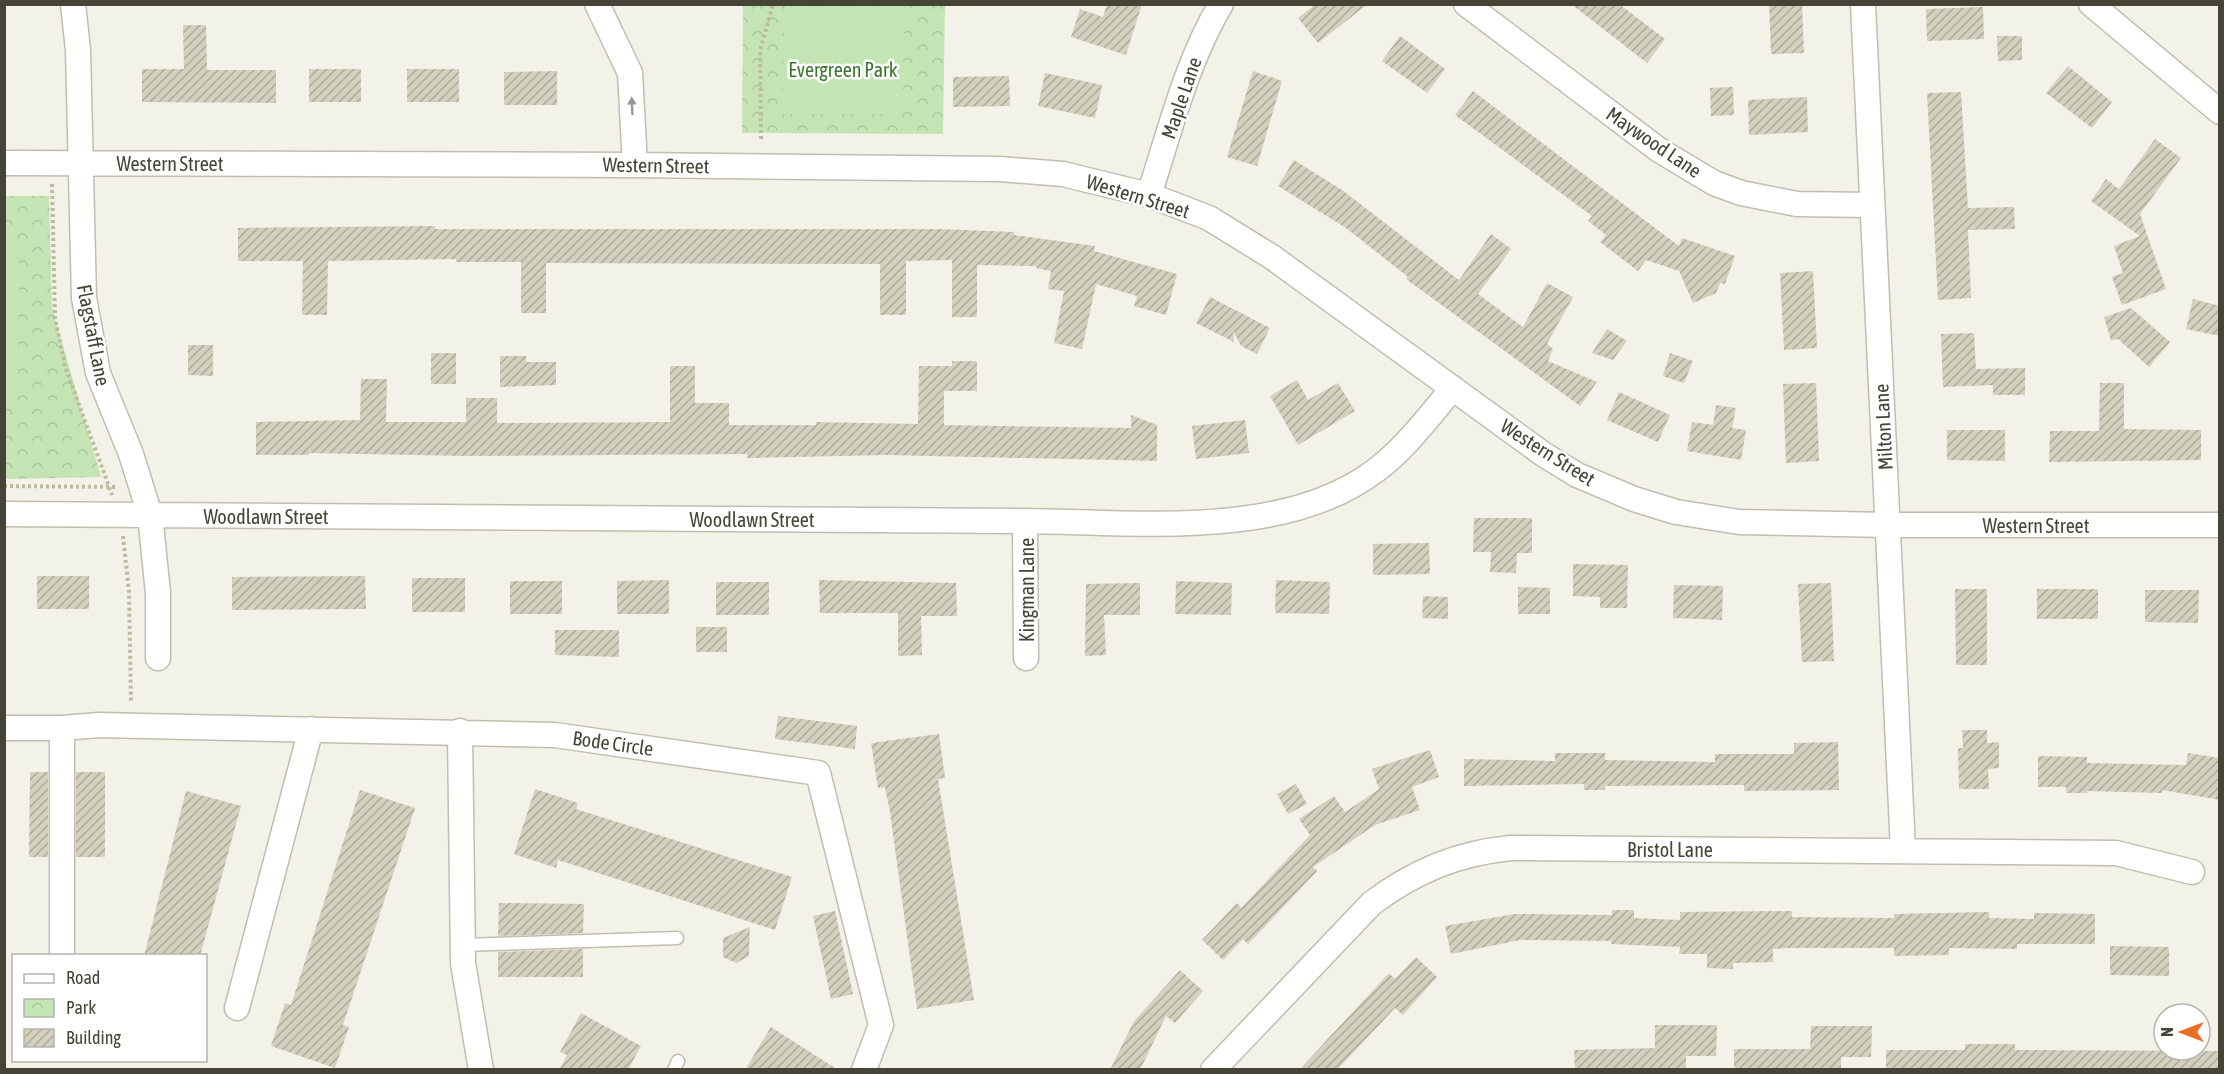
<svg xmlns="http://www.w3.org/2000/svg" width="2224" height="1074" font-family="'Asap Condensed',sans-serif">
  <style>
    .park { fill: url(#park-crowns) }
    .pitch { fill: #c4e5b3 }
    .building { fill: url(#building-hatch) }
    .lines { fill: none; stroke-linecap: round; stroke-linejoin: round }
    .service-casing { stroke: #c1beae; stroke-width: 15 }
    .minor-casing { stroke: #c1beae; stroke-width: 27 }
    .path { stroke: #bfba9d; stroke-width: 4; stroke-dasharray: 3 3; stroke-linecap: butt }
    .service { stroke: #fff; stroke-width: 12 }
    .minor { stroke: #fff; stroke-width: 24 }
    .oneway { fill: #999891 }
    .labels { text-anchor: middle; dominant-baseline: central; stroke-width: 5; stroke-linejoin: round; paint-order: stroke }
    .park-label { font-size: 20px; fill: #3a752d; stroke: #fff }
    .street-label { font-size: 20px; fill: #464337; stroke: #fff }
  </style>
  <defs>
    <pattern id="park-crowns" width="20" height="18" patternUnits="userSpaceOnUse" patternTransform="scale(1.5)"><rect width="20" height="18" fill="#c4e5b3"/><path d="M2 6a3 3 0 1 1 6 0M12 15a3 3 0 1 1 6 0" fill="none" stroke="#aac69b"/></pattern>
    <pattern id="building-hatch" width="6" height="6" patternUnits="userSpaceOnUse" patternTransform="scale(1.5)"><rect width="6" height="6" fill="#d4d0be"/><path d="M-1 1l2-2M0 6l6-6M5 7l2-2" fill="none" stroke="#aeaa9b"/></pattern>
  </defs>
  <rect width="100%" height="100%" fill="#f3f2e8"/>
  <path class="park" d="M743,5H945L943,134L742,133Z
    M4,196H49L52,308L101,477L5,479Z"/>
  <path class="pitch" d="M904,6L903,114H783L784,7Z
    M5,225L19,240L18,397H5Z"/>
  <path class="building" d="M1107,4H1142L1126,55L1071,37L1080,9L1103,17Z
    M1316,4H1368L1318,43L1298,18Z
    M1571,4H1619L1665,39L1647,63Z
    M1769,4H1802L1804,53L1771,54Z
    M1983,7L1984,39L1927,41L1926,9Z
    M183,25H206L207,70H276V103L142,102V69H184Z
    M1400,36L1445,69L1427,93L1382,61Z
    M1997,36H2022V60L1998,61Z
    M2068,66L2112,102L2092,128L2046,93Z
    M309,69H361V102H309Z
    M407,69H459V102H407Z
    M557,71V105H504V72Z
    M1253,71L1282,81L1257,166L1227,157Z
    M1045,73L1102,85L1095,118L1038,106Z
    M1009,76L1010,106L953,107V77Z
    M1733,87L1734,115L1711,116L1710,88Z
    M1473,91L1679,246L1682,238L1735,256L1725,284L1720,283L1716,293L1693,303L1679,271L1646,260L1638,271L1600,242L1606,235L1588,221L1592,216L1455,115Z
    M1961,92L1968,208L2014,207L2015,229L1968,230L1971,298L1938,300L1927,93Z
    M1807,97L1808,132L1749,135L1748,100Z
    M2155,139L2181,158L2140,214L2166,289L2122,305L2112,277L2123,273L2114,246L2140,236L2091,201L2106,179L2119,189Z
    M1294,160L1342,190L1459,280L1491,234L1511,249L1478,294L1523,327L1547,283L1573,297L1547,344L1553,349L1548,361L1597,382L1580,406L1406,279L1408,277L1346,228L1278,186Z
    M435,226V229H939L1014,232V235L1095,246L1094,251L1177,274L1166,315L1134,306L1137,296L1096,284L1082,349L1054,343L1064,291L1048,289L1051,271L1036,268L1037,266L977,265V317H952V260L906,261V315H880V264L546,263V313H521V262H456V259L328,261L327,315H302L303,261H238V228Z
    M1813,271L1817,348L1784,350L1780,273Z
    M1210,297L1270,328L1257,354L1241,346L1233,331L1234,342L1196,323Z
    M2193,299L2220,306V336L2186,329Z
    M2131,308L2170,342L2149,367L2118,339L2111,341L2104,317Z
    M1607,329L1627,341L1613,360L1592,353Z
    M1974,333L1976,369L2025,368V395H1993V385L1943,387L1941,334Z
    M188,345H213V376L188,375Z
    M431,353H456V384H431Z
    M1670,353L1693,361L1684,383L1663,376Z
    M500,356H526V362H556V385L500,387Z
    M952,361H977V391H944V425L1131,428V415L1157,425V461L887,455L747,458V454L466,456L309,453V455H256V422L360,420L361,379H387L386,422H466V398H497V423L670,422V366H695V403H729V425H816V422L918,424L919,366H952Z
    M1297,380L1308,400L1338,383L1355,411L1298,445L1270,396Z
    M1816,383L1819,461L1786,463L1783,384Z
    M2100,383H2124V429L2201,430V460L2049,462L2050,431H2099Z
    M1619,392L1670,415L1658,442L1607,420Z
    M1716,405L1736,408L1732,428L1746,430L1741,460L1687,451L1692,422L1713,425Z
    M1245,420L1249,453L1196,459L1192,426Z
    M1947,430H2005V461L1947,460Z
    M1474,518H1532V553H1517L1516,573L1490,572L1491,552H1473Z
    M1429,543L1430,574L1373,575V544Z
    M1573,564L1628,565L1627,608H1600V597L1573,596Z
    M37,576H89V609H37Z
    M365,576L366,609L232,610V577Z
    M412,578H465V612H412Z
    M669,580V614H617V581Z
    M819,580L956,583L957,616H921L922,655L898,656V613H820Z
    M1276,580L1330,582L1329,614L1275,613Z
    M510,581H562V614H510Z
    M1176,581L1232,583L1231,615L1175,614Z
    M716,582H769V615H716Z
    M1140,583V615H1104L1106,655L1085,656L1086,584Z
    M1831,583L1834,661L1802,662L1798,584Z
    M1674,585L1723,586L1722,620L1673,618Z
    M1518,587L1550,588V614H1518Z
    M1955,589H1987V665H1956Z
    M2037,589H2098V619H2037Z
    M2145,590H2199L2198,623L2145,622Z
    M1423,596L1448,597V619L1422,618Z
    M696,627H727V652H696Z
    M555,630H619V657L555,655Z
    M778,716L857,726L855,749L775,739Z
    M1962,730H1987V743L1999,742V768L1988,769L1989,789H1959L1958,748H1963Z
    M939,734L945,778L938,779L974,1000L917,1009L890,812L885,787L878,788L871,743Z
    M1838,742L1839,790L1744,791V785L1605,786V790H1584V784L1464,786V759L1555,761V753H1605V760L1715,762V754H1794V743Z
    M1430,750L1439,777L1412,787L1420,810L1375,825L1313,867L1317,871L1257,935L1248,944L1243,939L1223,960L1202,940L1237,903L1241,908L1310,835L1299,819L1334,796L1345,812L1379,789L1372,769Z
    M2188,753L2220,758V800L2162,790V793L2087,791V793H2066V787H2038V756L2087,757V763L2186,765Z
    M30,772H48V857H29Z
    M76,772H105V857H76Z
    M1296,784L1307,804L1288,814L1277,794Z
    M535,789L578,803L576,809L792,877L775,930L558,860L556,868L514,854Z
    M360,790L415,808L343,1025L349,1027L335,1068L271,1046L285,1003L291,1005Z
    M186,791L241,806L200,956H144Z
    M499,903L584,904L583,933L498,936Z
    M1612,910H1634V918L1680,920V912L1792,911V917L1894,918V914L1989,912V918L2034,919V913L2095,914V944H2017V949L1949,948V955L1894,956V948H1787L1773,949V962L1733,963V969L1707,968V954H1679L1680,947L1611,944V941L1520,940L1451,954L1445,926L1515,914L1612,915Z
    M835,911L853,994L831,999L813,916Z
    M750,927L749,956L736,963L723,957V938Z
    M2110,946L2169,947V976L2110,975Z
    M583,949V977H498V952Z
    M1416,957L1437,977L1403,1015L1395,1008L1337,1070H1299L1389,973L1395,979Z
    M1180,970L1203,991L1175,1023L1166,1016L1140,1070H1110L1134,1021Z
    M581,1013L641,1046L628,1070H559L567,1055L560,1052Z
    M1655,1025H1717L1716,1056H1686V1070H1575L1574,1050L1655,1048Z
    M1811,1026H1872L1871,1057H1841V1070H1734V1049H1810Z
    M771,1027L838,1070H745Z
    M1965,1044H2015V1050L2220,1051V1070H1886V1050H1965Z"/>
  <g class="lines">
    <defs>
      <path id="service" d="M463,945L677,938
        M674,1070L678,1061"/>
      <path id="minor" d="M73,4L78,50L84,298L98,373L131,454L150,515L158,593V658
        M597,4L630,73L635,165
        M1466,4L1659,150L1714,183L1741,193L1797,204L1872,205
        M1863,4L1903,850
        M2091,4L2220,112
        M4,163L635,165L999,169L1063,174L1149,195L1209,218L1272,257L1543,454L1577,475L1634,499L1676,512L1739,522L1888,525H2220
        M1149,195C1170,131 1186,63 1221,4
        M4,514L1025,521C1135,522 1283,540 1375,471C1405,449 1429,416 1453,388
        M1025,521L1026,658
        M4,728H62L99,725L555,735L818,773L881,1025L864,1070
        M62,728V956
        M460,731L463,963L481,1070
        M237,1008L311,729
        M1213,1070L1372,903C1415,871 1458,853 1511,848L2116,853L2192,872"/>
    </defs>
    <use href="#service" class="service-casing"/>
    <use href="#minor" class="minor-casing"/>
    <path class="path" d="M842,4L843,6
      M761,139L760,51L773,4
      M52,184L55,318L65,366L112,495
      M4,486L118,487
      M123,536L129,591L131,702"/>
    <use href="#service" class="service"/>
    <use href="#minor" class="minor"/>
  </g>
  <defs><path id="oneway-solid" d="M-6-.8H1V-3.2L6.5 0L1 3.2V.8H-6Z" transform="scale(1.5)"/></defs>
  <use class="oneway" href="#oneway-solid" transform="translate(632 106) rotate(-93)"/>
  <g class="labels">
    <g class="park-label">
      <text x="843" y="69">Evergreen Park</text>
    </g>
    <g class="street-label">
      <text transform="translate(1181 98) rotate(-71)">Maple Lane</text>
      <text transform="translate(1654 142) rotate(34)">Maywood Lane</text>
      <text x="170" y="163">Western Street</text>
      <text transform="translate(656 165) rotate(1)">Western Street</text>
      <text transform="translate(1138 196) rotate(17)">Western Street</text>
      <text transform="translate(94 335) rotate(79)">Flagstaff Lane</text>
      <text transform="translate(1883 427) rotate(-93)">Milton Lane</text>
      <text transform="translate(1548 452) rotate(32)">Western Street</text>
      <text x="266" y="516">Woodlawn Street</text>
      <text x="752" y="519">Woodlawn Street</text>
      <text x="2036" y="525">Western Street</text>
      <text transform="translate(1026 590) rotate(-90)">Kingman Lane</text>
      <text transform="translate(613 743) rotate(8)">Bode Circle</text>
      <text x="1670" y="849">Bristol Lane</text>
    </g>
  </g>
  <rect width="2224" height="1074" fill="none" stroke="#464337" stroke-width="12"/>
  <rect x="12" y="954" width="195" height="108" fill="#ffffff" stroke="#b5b4af" stroke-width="1.5"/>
  <rect x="24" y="974" width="30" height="9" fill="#ffffff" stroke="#b5b4af" stroke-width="1.5"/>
  <text x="66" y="984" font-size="18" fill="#464337">Road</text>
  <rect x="24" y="999" width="30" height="18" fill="url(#park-crowns)" stroke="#b5b4af" stroke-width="1.5"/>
  <text x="66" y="1014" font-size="18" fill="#464337">Park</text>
  <rect x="24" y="1029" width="30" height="18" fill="url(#building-hatch)" stroke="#b5b4af" stroke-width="1.5"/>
  <text x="66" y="1044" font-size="18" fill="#464337">Building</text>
  <g transform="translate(2182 1032) rotate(270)"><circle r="28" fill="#ffffff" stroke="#b5b4af" stroke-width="1.5"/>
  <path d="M0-4.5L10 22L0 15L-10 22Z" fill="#ed6c25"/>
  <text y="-9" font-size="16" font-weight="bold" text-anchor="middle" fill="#464337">N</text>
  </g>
</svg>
